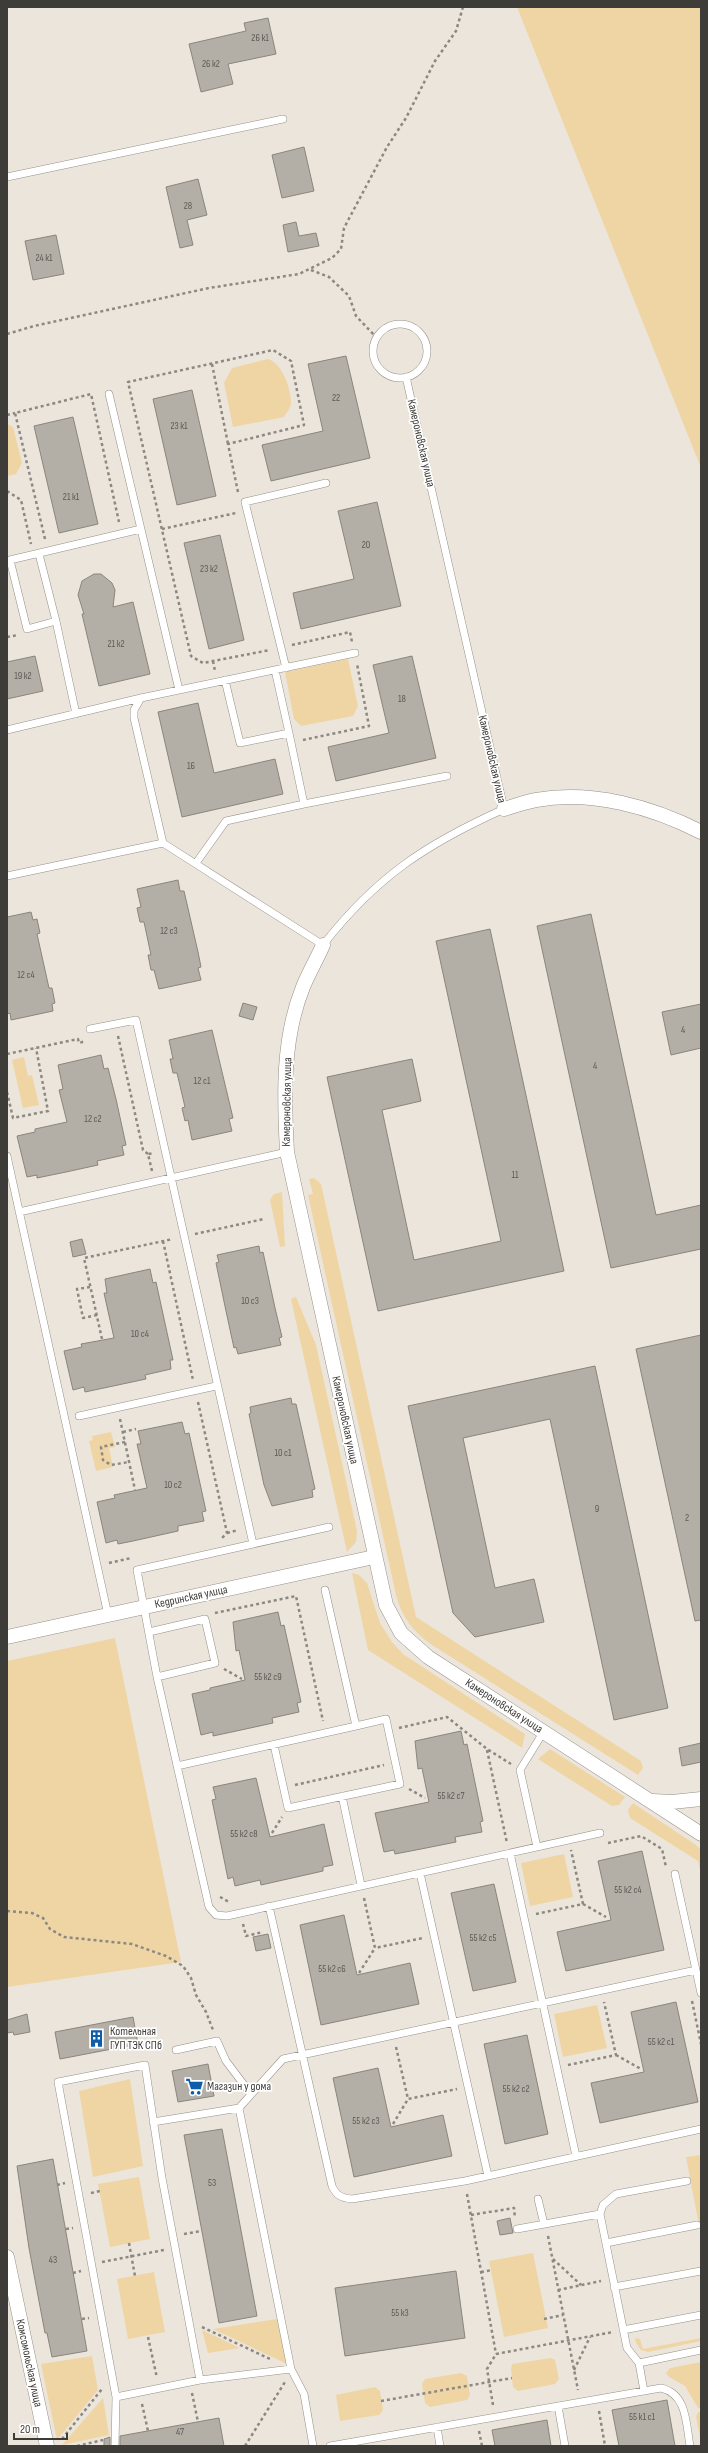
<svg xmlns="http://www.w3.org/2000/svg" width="708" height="2453" font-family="'Sofia Sans Condensed',sans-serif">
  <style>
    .green { fill: #f0d5a4 }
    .building { fill: #b4afa6; stroke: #8a857d }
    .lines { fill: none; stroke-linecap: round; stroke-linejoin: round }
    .service-casing { stroke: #969188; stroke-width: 8 }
    .minor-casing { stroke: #969188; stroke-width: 15 }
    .path { stroke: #8c8882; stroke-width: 2.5; stroke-dasharray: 3 3; stroke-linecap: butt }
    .service { stroke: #fff; stroke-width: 7 }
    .minor { stroke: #fff; stroke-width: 14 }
    .labels { text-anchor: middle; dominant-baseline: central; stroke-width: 3.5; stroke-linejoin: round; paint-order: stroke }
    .number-label { font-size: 10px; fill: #5c5954 }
    .street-label { font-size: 12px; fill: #3e3c38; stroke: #fff }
    .poi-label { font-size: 12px; fill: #3e3c38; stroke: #fff; text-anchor: start }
  </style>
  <rect width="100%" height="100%" fill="#ebe5dc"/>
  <path class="green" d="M517,7H701V468Z
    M268,359C282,363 291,388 291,403C291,408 286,413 284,417L233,427L224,383L232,368Z
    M7,424L13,427L22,463L16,474L7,476Z
    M348,659L358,706L353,716L301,726L294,719L285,672Z
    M24,1057L28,1076L32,1075L39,1105L23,1108L12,1060Z
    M314,1178L321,1184L416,1617L641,1761L643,1768L638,1775L432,1645C413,1632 402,1617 396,1595L308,1195L313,1194L309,1179Z
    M282,1192L285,1246L280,1247L270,1200L274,1194Z
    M296,1297L316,1345L357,1531L356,1542L347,1552L291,1299Z
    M111,1432L115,1447L109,1448L113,1467L96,1471L89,1441L93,1440L92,1436Z
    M352,1573L359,1575L367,1583L380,1623L392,1642L403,1654L525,1734L522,1748L368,1650Z
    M115,1638L181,1962L7,1987V1661Z
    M550,1749L625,1797L619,1805L612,1806L538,1759Z
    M633,1803L696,1845L701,1850V1874L698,1861L630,1818L628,1810Z
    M564,1854L573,1897L530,1906L521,1863Z
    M597,2005L607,2048L563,2057L554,2014Z
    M130,2079L143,2166L93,2177L79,2091Z
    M701,2155V2236L686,2157Z
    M139,2177L150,2239L110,2247L98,2184Z
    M533,2253L548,2328L504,2337L489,2261Z
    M154,2272L165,2332L128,2339L117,2279Z
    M277,2319L287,2364L213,2329Z
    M202,2330L240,2348L208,2353Z
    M636,2338L640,2339L643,2349L701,2338V2341L648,2352L641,2350L635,2341Z
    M92,2356L98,2390L57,2440L41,2364Z
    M551,2358L555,2360L559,2379L555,2384L518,2391L513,2387L511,2369L512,2364Z
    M701,2362V2408H698L685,2386L669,2377L666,2373L670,2368Z
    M461,2373L467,2376L470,2395L467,2400L430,2407L425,2403L422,2384L425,2379Z
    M375,2387L380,2391L383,2410L379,2415L340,2421L336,2395Z
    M103,2398L109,2435L62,2445Z
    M698,2412H701V2442L696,2417Z"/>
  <path class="building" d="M268,18L276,54L228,64L233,84L201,92L189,44L246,31L244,23Z
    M304,147L314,191L282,198L272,155Z
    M198,179L207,215L187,220L193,245L180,248L166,187Z
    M296,222L299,236L316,233L319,246L288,252L283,225Z
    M56,235L64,274L33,280L25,241Z
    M346,356L370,458L271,481L262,445L323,431L308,364Z
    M192,390L216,496L177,505L153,399Z
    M73,417L98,524L59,533L34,426Z
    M377,502L401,606L301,629L293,593L354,579L338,511Z
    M220,535L244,640L209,649L184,543Z
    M94,574H101L112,583L115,590L113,607L133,602L150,674L99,686L82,614H84L78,595L82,581Z
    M35,656L43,691L7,699V662Z
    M412,656L436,758L336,781L328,747L389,733L373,665Z
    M198,703L214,773L275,759L283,794L182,817L158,712Z
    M178,880L180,891H184L198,952L201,967L198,968L201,980L159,989L154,970H151L148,955H151L144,922H140L137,908L141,907L137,889Z
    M31,912L33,920L37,919L40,933L37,934L49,988H52L55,1003L52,1004L53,1011L11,1020L10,1013L7,1014V917Z
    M591,914L656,1215L701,1205V1249L611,1268L537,926Z
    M490,929L564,1271L378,1311L327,1077L412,1059L421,1101L382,1110L414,1260L501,1241L436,941Z
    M243,1003L257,1007L253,1020L239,1016Z
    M701,1004V1048L671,1055L662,1012Z
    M212,1030L233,1118L229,1119L232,1131L192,1140L188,1120L185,1121L182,1108L185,1107L177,1073H173L170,1059H173L169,1040Z
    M101,1055L104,1069L108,1068L116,1099L126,1145L122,1146L124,1155L97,1161L98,1165L66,1172L37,1178V1175L27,1177L17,1136L35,1132V1129L67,1122L59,1090L63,1089L58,1065Z
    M82,1239L86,1254L73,1257L70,1242Z
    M259,1246L260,1253L263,1252L275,1308L282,1337L279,1338L281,1345L238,1354L236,1347L234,1348L226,1311L216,1263L219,1262L217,1255Z
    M150,1269L153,1283L156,1282L173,1360H170L171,1369L145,1375L146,1379L85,1392L84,1387L73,1390L64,1351L82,1347L81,1344L114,1338L104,1293H107L105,1279Z
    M701,1335V1620L695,1621L636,1349Z
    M595,1366L668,1708L614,1720L550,1419L463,1438L495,1588L534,1579L544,1622L475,1637L453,1613L408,1406Z
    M291,1398L292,1404H296L315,1489L312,1490L313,1497L272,1506L264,1485L249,1414L251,1413L250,1407Z
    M182,1422L185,1434L189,1433L206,1511L202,1512L204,1521L178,1526V1531L133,1541L118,1544L117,1540L106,1543L97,1502L115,1498L114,1495L147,1488L137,1444H141L138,1431Z
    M278,1612L281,1626L284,1625L301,1702L297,1703L299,1712L272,1718L273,1723L241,1730L213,1736V1732L201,1735L192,1694L210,1690V1688L245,1680L239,1650L236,1651L233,1622Z
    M461,1731L464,1745L467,1744L483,1821L480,1822L482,1832L455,1837L456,1842L421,1849L395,1854L394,1850L384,1852L375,1813L429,1802L422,1768L418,1769L415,1741Z
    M701,1743V1762L682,1766L679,1748Z
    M256,1778L270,1837L324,1824L333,1865L323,1867V1871L261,1885L260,1880L235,1886L233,1877L228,1879L212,1800L216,1799L213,1787Z
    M642,1851L664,1950L566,1971L557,1932L611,1920L598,1861Z
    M494,1884L516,1982L473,1991L451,1893Z
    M344,1915L357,1975L410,1963L419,2004L321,2025L300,1925Z
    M268,1934L271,1948L256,1951L253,1937Z
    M676,2002L698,2102L600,2123L591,2083L644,2072L631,2012Z
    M27,2014L30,2032L14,2035L13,2032L7,2033V2020Z
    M133,2017L138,2044L60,2059L55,2032Z
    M527,2035L548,2134L505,2144L484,2044Z
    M208,2064L214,2096L178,2102L172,2071Z
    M378,2068L391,2127L443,2115L452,2156L354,2177L333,2078Z
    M222,2129L257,2316L219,2323L184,2135Z
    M53,2159L87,2351L52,2357L47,2333H45L29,2248L17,2166Z
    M510,2218L513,2233L500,2235L497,2221Z
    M456,2271L465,2338L345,2356L335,2288Z
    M667,2400L675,2446H619L612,2410Z
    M219,2418L224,2446H120V2436Z
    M547,2420L551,2446H495L492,2430Z
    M110,2437V2446H104V2439Z"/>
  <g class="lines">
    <defs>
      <path id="service" d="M7,177L283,119
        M373 351a27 27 0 1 1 54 0a27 27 0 1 1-54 0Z
        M109,394L179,690
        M39,554L56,621L27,629L10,560L141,529
        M56,621L76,714
        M286,668L245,502L326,483
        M225,680L240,743L289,733L275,670
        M141,698L134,710V718L163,843
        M7,730L141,698L355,653
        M304,804L447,776
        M196,863L226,821L304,804L289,733
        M7,876L163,843L323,945C376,877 426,844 504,809L406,377
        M90,1029L136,1020L253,1544L137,1570L157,1677L209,1907L216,1915L227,1916L600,1833
        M7,1156L108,1615
        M19,1212L287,1152
        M79,1416L216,1386
        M253,1544L329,1527
        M149,1632L205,1619L215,1663L157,1677
        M274,1745L288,1808L400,1784L386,1719L356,1726
        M177,1766L356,1726L325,1590
        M342,1796L361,1885
        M537,1847L520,1770L544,1731
        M510,1853L576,2156
        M420,1873L488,2176
        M675,1874L701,1993
        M269,1906L332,2186C336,2195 341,2198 352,2199L465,2181L701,2129
        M176,2050L217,2041L226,2061L251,2094
        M239,2108L291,2369L304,2394L313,2446
        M153,2122L239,2108L283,2059L696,1970
        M538,2199L544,2224
        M600,2214L603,2205L616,2194L687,2181
        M517,2229L600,2214L627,2348L639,2363L644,2391
        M606,2243L697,2225
        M614,2287L701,2271
        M623,2330L701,2315
        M639,2363L701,2350
        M116,2397L200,2380L291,2369
        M558,2406L565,2446
        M437,2427L440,2446
        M115,2446L116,2397L58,2082L145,2065L162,2178L200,2380
        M330,2446L661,2388C687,2394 686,2423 690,2446"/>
      <path id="minor" d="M504,809C514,806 525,802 536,800C592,790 652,807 701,832
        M323,945C317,959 309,972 303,987C282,1039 284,1097 287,1152L386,1605L401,1633L428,1657L701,1834
        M7,1637L374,1557
        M653,1801L672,1802L701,1799
        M7,2257L47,2446"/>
    </defs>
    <use href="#service" class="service-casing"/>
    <use href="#minor" class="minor-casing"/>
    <path class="path" d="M311,270L329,277L349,296L356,316L376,337
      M7,334L34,326L209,288L299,274L332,258L341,249L344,228L387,147L406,118L435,61L456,31L463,7
      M212,364L228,444
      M7,415L15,413
      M7,491L21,500L31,544
      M238,492L228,444L304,425L291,361L273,350L128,382L191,656L203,663L270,650
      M162,529L236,513
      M45,539L15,413L91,394L119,522
      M7,637L18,635
      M292,645L350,632L352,642
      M213,661L215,671
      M303,740L369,726L357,664
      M118,1036L143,1150L148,1154
      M7,1054L78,1039L79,1043L86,1041
      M7,1092L13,1118L48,1111L36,1048
      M152,1171L148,1154L154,1153
      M195,1234L264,1219
      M163,1241L193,1380
      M90,1287L77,1289L83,1318L97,1315
      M102,1339L84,1258L173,1239
      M198,1402L227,1533L222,1538
      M120,1419L135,1490
      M123,1432L136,1429
      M125,1442L101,1447L103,1460L111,1465L129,1462
      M227,1533L238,1530
      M109,1563L131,1558
      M215,1613L296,1596L323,1721
      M224,1669L242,1679
      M399,1728L447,1717L487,1749L511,1764
      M487,1750L507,1843
      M295,1785L384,1765
      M409,1789L425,1798
      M272,1833L282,1817
      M608,1843L641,1836L662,1849L666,1867
      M220,1897L229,1902
      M364,1898L375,1948L423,1938
      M583,1904L606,1917
      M7,1911L32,1913L43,1918L50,1929L64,1937L132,1944L166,1956L183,1966L191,1978L196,1995L206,2012L213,2030
      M536,1914L583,1904L571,1850
      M243,1924L246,1936L263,1932
      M359,1973L375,1948
      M692,2001L701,2044
      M396,2047L408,2099L457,2089
      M616,2055L641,2069
      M568,2065L616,2055L604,2002
      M393,2124L408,2099
      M57,2185L65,2183
      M91,2193L100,2191
      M467,2194L496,2354
      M471,2215L514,2208L515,2218
      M66,2229L73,2228
      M184,2234L201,2231
      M548,2236L578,2390
      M129,2243L135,2276
      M553,2259L581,2285
      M102,2262L164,2250
      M481,2272L492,2270
      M73,2273L81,2271
      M558,2290L601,2281
      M82,2319L89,2318
      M544,2319L563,2315
      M202,2327L270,2359
      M148,2337L157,2378
      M574,2370L590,2337
      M192,2393L198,2422
      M381,2401L512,2378
      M142,2404L148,2431
      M493,2405L487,2369L496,2354L613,2332
      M599,2411L605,2446
      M479,2431L482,2446
      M62,2439L102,2389
      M77,2446L103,2440
      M245,2446L285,2382"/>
    <use href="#service" class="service"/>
    <use href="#minor" class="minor"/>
  </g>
  <defs>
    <symbol id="building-bare" viewBox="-9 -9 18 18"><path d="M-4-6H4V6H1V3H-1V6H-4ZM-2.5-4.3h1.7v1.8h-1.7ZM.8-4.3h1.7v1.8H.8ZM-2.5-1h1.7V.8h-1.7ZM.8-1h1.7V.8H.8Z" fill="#0d5dab" stroke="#fff" stroke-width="2.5" paint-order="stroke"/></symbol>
    <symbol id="supermarket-bare" viewBox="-9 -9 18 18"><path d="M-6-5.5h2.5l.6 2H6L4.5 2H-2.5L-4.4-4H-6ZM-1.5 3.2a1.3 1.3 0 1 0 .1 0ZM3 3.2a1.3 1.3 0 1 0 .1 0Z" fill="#0d5dab" stroke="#fff" stroke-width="2.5" paint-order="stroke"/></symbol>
  </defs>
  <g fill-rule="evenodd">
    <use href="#building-bare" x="84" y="2026" width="25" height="25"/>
    <use href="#supermarket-bare" x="182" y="2074" width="25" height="25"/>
  </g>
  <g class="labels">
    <g class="number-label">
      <text x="260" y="38">26 к1</text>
      <text x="211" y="64">26 к2</text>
      <text x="188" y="206">28</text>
      <text x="44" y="258">24 к1</text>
      <text x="336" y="398">22</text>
      <text x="179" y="426">23 к1</text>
      <text x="71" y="497">21 к1</text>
      <text x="366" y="545">20</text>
      <text x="209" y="569">23 к2</text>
      <text x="116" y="644">21 к2</text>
      <text x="23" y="676">19 к2</text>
      <text x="402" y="699">18</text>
      <text x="191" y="766">16</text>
      <text x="169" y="931">12 с3</text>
      <text x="26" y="975">12 с4</text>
      <text x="683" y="1030">4</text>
      <text x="595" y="1066">4</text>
      <text x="202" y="1081">12 с1</text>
      <text x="93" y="1119">12 с2</text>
      <text x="515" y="1175">11</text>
      <text x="250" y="1301">10 с3</text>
      <text x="140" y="1334">10 с4</text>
      <text x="283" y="1453">10 с1</text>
      <text x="173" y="1485">10 с2</text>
      <text x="597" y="1509">9</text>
      <text x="687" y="1518">2</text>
      <text x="268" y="1677">55 к2 c9</text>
      <text x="451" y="1796">55 к2 с7</text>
      <text x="244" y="1834">55 к2 с8</text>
      <text x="628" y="1890">55 к2 с4</text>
      <text x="483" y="1938">55 к2 с5</text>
      <text x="332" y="1969">55 к2 с6</text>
      <text x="661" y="2042">55 к2 с1</text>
      <text x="516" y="2089">55 к2 с2</text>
      <text x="366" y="2121">55 к2 с3</text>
      <text x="212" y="2183">53</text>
      <text x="53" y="2260">43</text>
      <text x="400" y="2313">55 к3</text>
      <text x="642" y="2417">55 к1 с1</text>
      <text x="180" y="2432">47</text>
    </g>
    <g class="street-label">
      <text transform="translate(421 443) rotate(77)">Камероновская улица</text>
      <text transform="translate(492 759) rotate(77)">Камероновская улица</text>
      <text transform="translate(287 1102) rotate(-89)">Камероновская улица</text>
      <text transform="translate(345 1420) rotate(78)">Камероновская улица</text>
      <text transform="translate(191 1597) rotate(-12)">Кедринская улица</text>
      <text transform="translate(504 1706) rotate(33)">Камероновская улица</text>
      <text transform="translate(29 2363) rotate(78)">Комсомольская улица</text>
    </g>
    <g class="poi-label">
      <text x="110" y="2031">Котельная<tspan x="110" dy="14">ГУП ТЭК СПб</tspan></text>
      <text x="207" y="2086">Магазин у дома</text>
    </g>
  </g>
  <rect width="708" height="2453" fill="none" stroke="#3e3c38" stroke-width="16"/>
  <path d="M14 2433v6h53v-6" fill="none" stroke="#3e3c38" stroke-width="2"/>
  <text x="20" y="2433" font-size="12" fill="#3e3c38" stroke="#ffffff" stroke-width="3" paint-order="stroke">20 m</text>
</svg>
